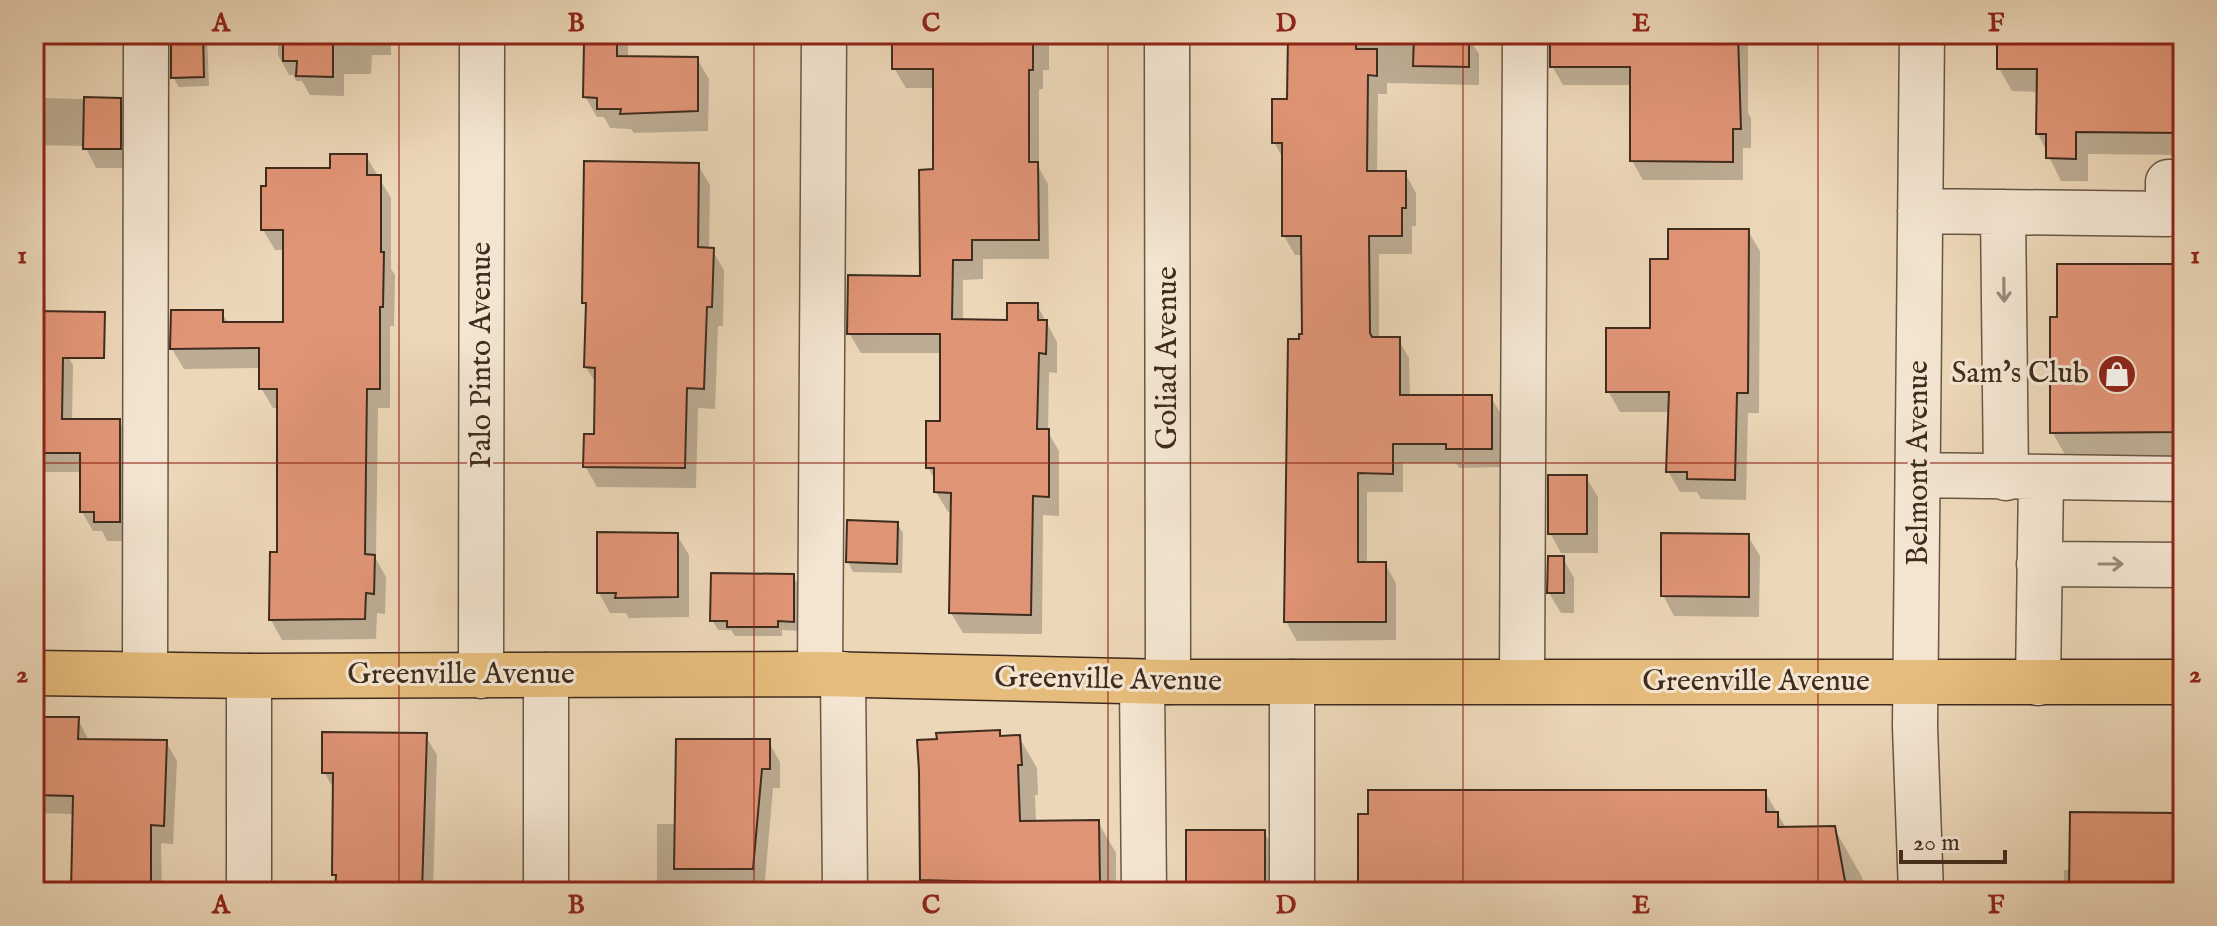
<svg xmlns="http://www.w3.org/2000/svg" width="2217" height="926" font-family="'IM FELL English',serif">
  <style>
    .shadow { fill: #0003 }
    .building { fill: #e19577; stroke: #3f2c1e; stroke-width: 2 }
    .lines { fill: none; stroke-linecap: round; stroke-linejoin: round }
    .minor-casing { stroke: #6a5744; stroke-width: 47 }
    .major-casing { stroke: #3f2c1e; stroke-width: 47 }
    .minor { stroke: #f3e5d1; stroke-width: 44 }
    .major { stroke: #e6bc7c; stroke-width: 44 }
    .oneway { stroke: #998878 }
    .grid { fill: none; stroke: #8f2418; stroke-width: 2; stroke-opacity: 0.55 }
    .labels { text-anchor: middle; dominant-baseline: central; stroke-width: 6; stroke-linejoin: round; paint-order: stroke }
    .street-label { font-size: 30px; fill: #3f2c1e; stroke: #f3e5d1 }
    .poi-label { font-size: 30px; fill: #3f2c1e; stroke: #f3e5d1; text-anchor: end }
    .neatline { fill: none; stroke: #8f2418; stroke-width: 3 }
    .grid-label { font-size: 26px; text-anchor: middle; font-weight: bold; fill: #8f2418 }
  </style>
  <rect width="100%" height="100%" fill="#ecd7b8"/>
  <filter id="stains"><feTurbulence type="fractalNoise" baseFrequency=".0025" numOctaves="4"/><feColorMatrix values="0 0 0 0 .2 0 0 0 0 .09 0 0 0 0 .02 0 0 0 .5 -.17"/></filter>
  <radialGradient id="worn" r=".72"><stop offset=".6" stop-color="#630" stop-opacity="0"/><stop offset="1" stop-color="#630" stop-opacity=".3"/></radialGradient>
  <path class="shadow" d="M173,34H207L209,86L179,87L173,77Z
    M278,34H391V55H372L371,74H344V96L310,95L302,81H296L293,75H289L278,55Z
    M591,34H628V58L697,59L709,79L708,131L634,133L631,129L610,128L604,117H597L585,96Z
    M894,34H1049V70H1043V89H1039V168L1048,184L1049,259H983V279L963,280V321L1009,322L1037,305L1057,342V373L1049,372L1048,432L1059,451V516L1043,515L1042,634L963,633L951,613L953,512H948L936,492V482L928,467L942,423V353H861L849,333L922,278L935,171V88H906L894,68Z
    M1290,34H1466L1479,54V85L1387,83V94H1378L1377,173H1405L1416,193V226H1412V254H1379V339H1398L1409,358L1410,397H1491L1502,416V467L1459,468L1456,463H1403V492H1367V564H1385L1396,583V640L1297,641L1286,622L1301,341L1304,336L1303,255H1295L1284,236V160L1274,142L1289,101Z
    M1552,34H1748V113L1751,118V148H1743V180H1643L1632,161V85H1563L1552,66Z
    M1999,34H2183V155L2088,154V181H2061L2038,134V92L2012,91L1999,68Z
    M34,62L43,78V98L120,100L131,119V168H96L85,146L34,145Z
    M366,156L391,198V269L395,275L394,326H390V408H378L376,559L386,577L385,614L377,613L376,639L282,640L271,620L279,554V408H273L261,388V368L184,369L172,349L221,312L229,324H285V250H275L263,230L332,170Z
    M698,165L710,185L709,250H712L724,270L723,326H718L715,409L698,408L696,488L597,487L585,466L596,436L597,385L586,367L588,309L584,302Z
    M34,191L42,205L47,346H62L73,365L72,421H119L130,440V541H107L102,531H93L82,512V472H34Z
    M1748,231L1760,251L1759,413H1748L1746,500L1701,499L1697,492H1680L1668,471L1670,412H1620L1608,391L1652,330L1670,261Z
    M2183,266V469L2074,470L2052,432Z
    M1586,477L1598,497V553H1561L1550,533Z
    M897,523L903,533L902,573L853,572L848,562Z
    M677,535L689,555V617L629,618L626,613H610L599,593Z
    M34,536L35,581L38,586L34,616Z
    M1748,536L1760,556L1759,617L1674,616L1663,595Z
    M1563,558L1574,578V613H1561L1549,593Z
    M793,576L799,586V631L782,630V636H735L731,630H718L712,620Z
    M78,719L89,741L166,742L177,761L173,844L161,843L162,892H34V888H73L74,814L34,813V752L42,753Z
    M999,732L1002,737H1019L1037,768L1038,795H1035L1036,822H1098L1116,853V892H922L921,771Z
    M425,735L437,755L433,892H337L338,881L334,874L335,791L324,772Z
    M768,741L780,762V788H773L764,892H657V824H677Z
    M1765,792L1786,828H1834L1862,877L1865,892H1360Z
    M2177,815L2183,825V892H2064V870H2071Z
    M1264,832L1292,881V892H1188Z"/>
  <path class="building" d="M171,34H203L204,77L171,78Z
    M283,34H333V77L296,76L297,61H283Z
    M892,34H1033V70H1029V162H1038L1039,240H972V260H953L952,319L1007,320V303H1038V320H1047L1046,354L1039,353L1037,429H1049V497L1033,496L1031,615L949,613L951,493L934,492V468H926V421H940V334H847L848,275L920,276L919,170L933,169V69H892Z
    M1288,34H1351V44H1356V49H1377V76L1368,75L1367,171H1406V208H1402V236H1369L1370,333L1372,337H1400V395H1492V449H1446V444H1393V474L1358,473V562H1386V622H1284L1288,339H1299V334H1302L1301,236H1282V143H1272V99H1287Z
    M1414,34H1469V67L1413,66Z
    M1550,34H1738L1741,129H1733V162L1630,161V67H1550Z
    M1997,34H2183V133L2076,132V159L2046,158V134H2036L2037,69H1997Z
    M584,42H617V56L698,57V111L620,114L621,109H597V98L583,97Z
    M84,97L121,98V149H83Z
    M330,154H367V175H381V252H384L383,307H380V389H367L366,467L365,554L375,555L374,594L366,593L365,619L269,620L270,552H277V389H259V348L170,349L171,310H223V322H283V230H261V186H266V168H330Z
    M584,161L699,163L698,247L714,248L712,307H707L704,389L687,388L685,468L583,467L584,434H594L595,368L584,367L586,303H582Z
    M1668,229H1749L1748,393H1737L1735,480L1687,479V472H1666L1669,392H1606V328H1650V259H1668Z
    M2057,264H2183V432L2050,433V317H2057Z
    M34,311L105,312L104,358H63L62,419H120V522H94V512H80V453H34Z
    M1548,475H1587V534H1548Z
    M847,520L898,522L897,564L846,562Z
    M597,532L678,533V597L615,598L616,593H597Z
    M1661,533L1749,534V597L1661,596Z
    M1548,556H1564V593H1547Z
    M711,573L794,574V622L778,621V627H727V621H710Z
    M40,717H79L78,739L167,740L164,826L151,825V892H71L73,796L34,795V750H40Z
    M1000,730V736L1020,735L1022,765H1018L1020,821L1099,820L1100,885L920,880L919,771L917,740L937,739L936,733Z
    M322,732L427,733L422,892H335L336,875H332L333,773H322Z
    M676,739H770V769H762L753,869H674Z
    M1368,790H1766V812H1778V827L1835,826L1847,892H1358V814H1368Z
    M2070,812L2178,813V892H2069Z
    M1186,830H1265V892H1186Z"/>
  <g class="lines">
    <defs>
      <path id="minor" d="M1167,34L1168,682
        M1920,211L2168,214V182H2183
        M2003,212L2006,478
        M1919,475L2183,479
        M2039,564L2183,565
        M145,674L146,34
        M820,674L824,34
        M843,674L845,892
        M546,675V892
        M249,676V892
        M481,676L482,34
        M1522,680L1525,34
        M1142,682L1144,892
        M2038,683L2041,479
        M1292,892V682
        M1921,892L1915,727L1922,34"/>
      <path id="major" d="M34,673L249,676L820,674L1168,682H2183"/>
    </defs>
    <use href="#minor" class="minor-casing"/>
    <use href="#major" class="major-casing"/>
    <use href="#minor" class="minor"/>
    <use href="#major" class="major"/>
  </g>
  <defs><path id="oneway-shaft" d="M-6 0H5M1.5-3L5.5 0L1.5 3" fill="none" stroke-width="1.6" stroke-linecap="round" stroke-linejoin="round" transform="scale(2)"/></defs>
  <g class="oneway">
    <use href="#oneway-shaft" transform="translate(2004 290) rotate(89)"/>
    <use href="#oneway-shaft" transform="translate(2111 564)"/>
  </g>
  <path class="grid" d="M399,34V892M754,34V892M1108,34V892M1463,34V892M1818,34V892M34,463H2183"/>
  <defs>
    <symbol id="shop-disc" viewBox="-11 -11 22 22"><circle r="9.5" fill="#8f2418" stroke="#f3e5d1"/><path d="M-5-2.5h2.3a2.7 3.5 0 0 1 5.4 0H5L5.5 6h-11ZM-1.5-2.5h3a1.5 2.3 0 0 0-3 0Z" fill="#fff"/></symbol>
  </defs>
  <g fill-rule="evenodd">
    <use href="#shop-disc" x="2095" y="352" width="44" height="44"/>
  </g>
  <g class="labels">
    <g class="street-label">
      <text transform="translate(482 355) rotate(-90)">Palo Pinto Avenue</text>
      <text transform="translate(1168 358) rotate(-90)">Goliad Avenue</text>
      <text transform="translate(1919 463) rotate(-90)">Belmont Avenue</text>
      <text x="461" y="675">Greenville Avenue</text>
      <text transform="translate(1108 680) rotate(1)">Greenville Avenue</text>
      <text x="1756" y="682">Greenville Avenue</text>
    </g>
    <g class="poi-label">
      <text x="2089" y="374">Sam's Club</text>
    </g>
  </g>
  <rect width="2217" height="926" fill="none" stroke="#ecd7b8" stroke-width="88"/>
  <path d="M1901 850v12h104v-12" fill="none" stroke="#3f2c1e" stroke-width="4"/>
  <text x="1913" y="850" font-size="24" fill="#3f2c1e" stroke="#f3e5d1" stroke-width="6" paint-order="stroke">20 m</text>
  <rect x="44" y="44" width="2129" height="838" class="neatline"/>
  <g class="grid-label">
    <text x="221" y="31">A</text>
    <text x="576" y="31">B</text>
    <text x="931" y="31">C</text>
    <text x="1286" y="31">D</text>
    <text x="1641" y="31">E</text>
    <text x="1996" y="31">F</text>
    <text x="22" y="263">1</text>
    <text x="2195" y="263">1</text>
    <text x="22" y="682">2</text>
    <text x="2195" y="682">2</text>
    <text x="221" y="913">A</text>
    <text x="576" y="913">B</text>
    <text x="931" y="913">C</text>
    <text x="1286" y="913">D</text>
    <text x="1641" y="913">E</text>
    <text x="1996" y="913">F</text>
  </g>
  <rect width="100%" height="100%" filter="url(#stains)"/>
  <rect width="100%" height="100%" fill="url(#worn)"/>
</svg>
